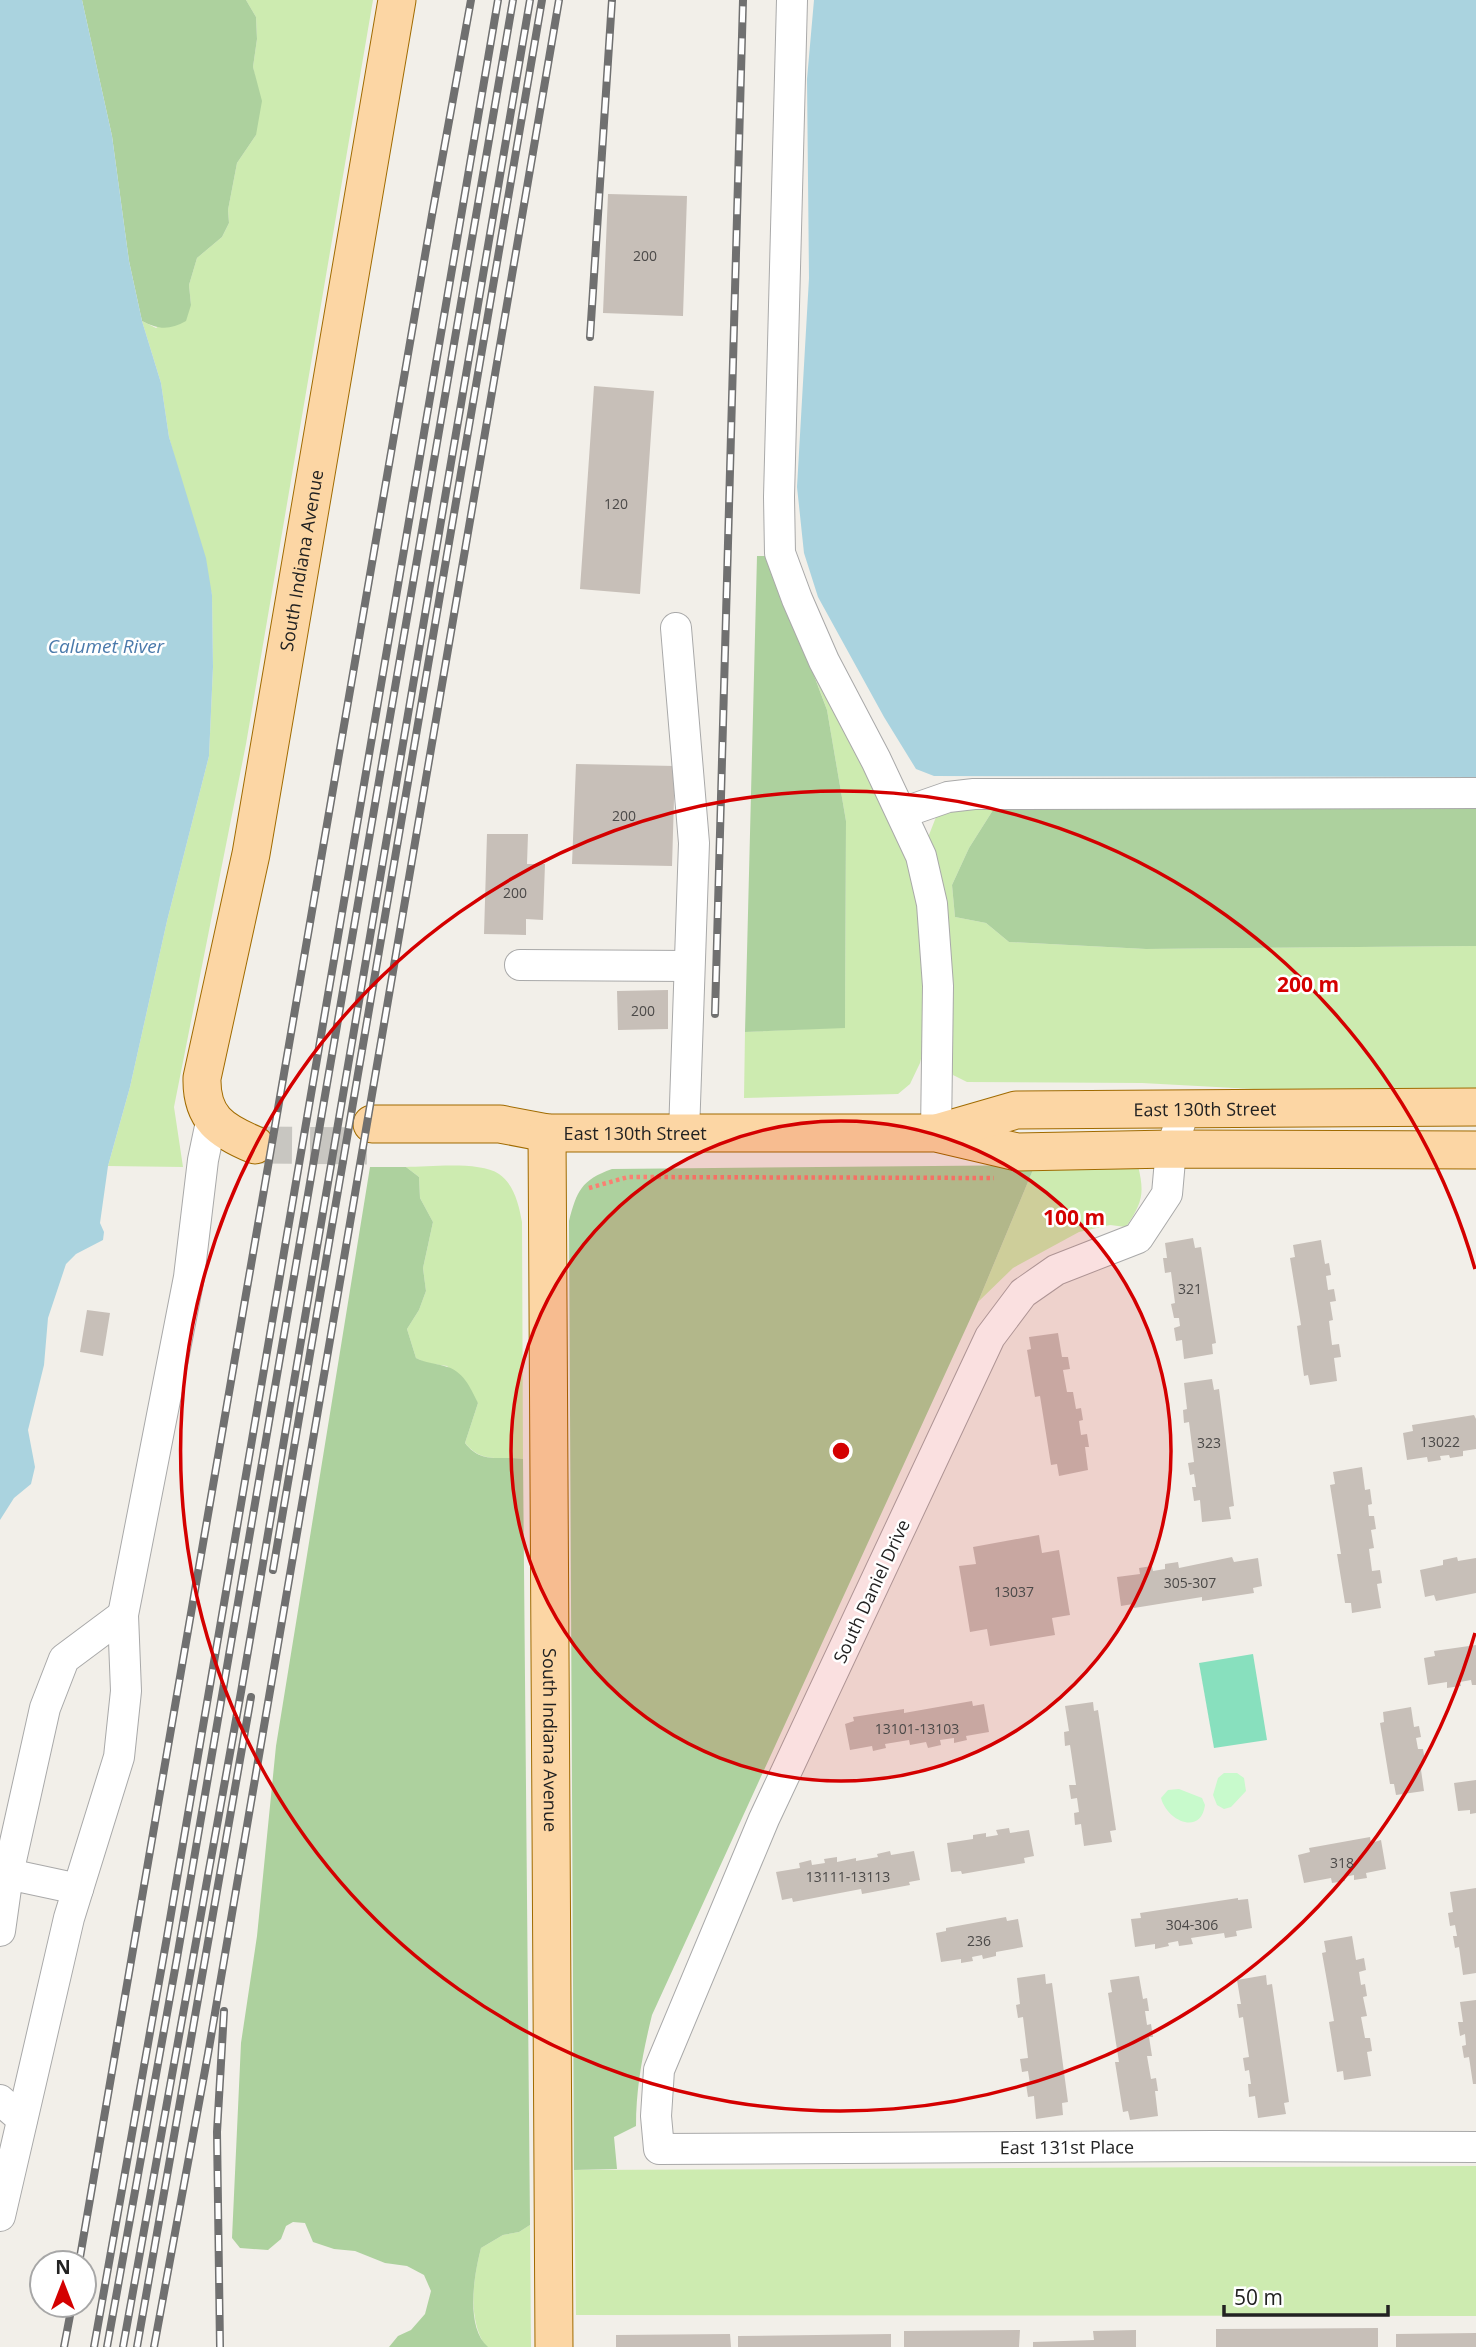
<svg xmlns="http://www.w3.org/2000/svg" width="1476" height="2347" font-family="'Open Sans',sans-serif">
  <style>
    .grass { fill: #cdebb0 }
    .forest { fill: #add19e }
    .park { fill: #c8facc }
    .pitch { fill: #88e0be }
    .water { fill: #aad3df }
    .building { fill: #c7bfb8 }
    .lines { fill: none; stroke-linecap: round; stroke-linejoin: round }
    .major-tunnel { stroke: #c8c6c1; stroke-width: 37; stroke-dasharray: 37 18; stroke-linecap: butt }
    .minor-casing { stroke: #a9a9a9; stroke-width: 32 }
    .major-casing { stroke: #a06b00; stroke-width: 39 }
    .path { stroke: #fa8072; stroke-width: 4.5; stroke-dasharray: 3.5 3.5; stroke-linecap: butt }
    .minor { stroke: #fff; stroke-width: 30 }
    .major { stroke: #fcd6a4; stroke-width: 37 }
    .rail-casing { stroke: #707070; stroke-width: 8 }
    .rail { stroke: #fff; stroke-width: 5; stroke-dasharray: 16; stroke-linecap: butt }
    .ring { fill: none; stroke: #d40000; stroke-width: 3.5 }
    .labels { text-anchor: middle; dominant-baseline: central; stroke-width: 5; stroke-linejoin: round; paint-order: stroke }
    .number-label { font-size: 14px; fill: #4b4948 }
    .street-label { font-size: 18px; fill: #222; stroke: #fff }
    .water-label { font-size: 19px; font-style: italic; fill: #4a7aab; stroke: #fff }
    .centre { fill: #d40000; stroke: #fff; stroke-width: 3.5 }
    .ring-label { font-size: 21px; text-anchor: middle; font-weight: bold; fill: #d40000; stroke: #fff; stroke-width: 5; stroke-linejoin: round; paint-order: stroke }
  </style>
  <rect width="100%" height="100%" fill="#f2efe9"/>
  <path class="grass" d="M246,0H373L246,744L174,1107L183,1167L108,1166L130,1087L167,921L209,756L213,667L212,595L169,437L161,383L142,321L156,328L191,305L189,285L197,258L222,237L229,223L228,210L237,163L256,135V82L253,67L257,39L256,17Z
    M805,650L839,710L916,876L928,1030L920,1063L910,1084L898,1094L744,1098L745,1032L845,1027L846,821L827,710Z
    M1000,799L969,848L952,885L955,917L986,923L1009,942L1146,949L1476,946V1095L1347,1094L1142,1083L967,1082L953,1075L946,1051L927,840L938,812Z
    M1035,1165L1138,1166C1145,1194 1142,1203 1126,1227L1110,1225L1079,1232L1013,1268L978,1302Z
    M406,1167C430,1167 479,1161 499,1174C514,1184 519,1205 522,1222L523,1459C499,1455 483,1465 465,1443L478,1403L447,1366L426,1363L416,1358L407,1329L419,1310L426,1291L423,1268L433,1222L420,1198L419,1177Z
    M1476,2166V2316L576,2315L574,2170Z
    M530,2225L531,2347H486C467,2318 473,2279 481,2248L503,2235L519,2232Z"/>
  <path class="forest" d="M82,0H246L256,17L257,39L253,67L262,101L256,135L237,163L228,210L229,223L222,237L197,258L189,285L191,305L186,321C170,330 159,330 142,321L129,261L112,136Z
    M757,556H769L827,710L846,821L845,1028L745,1032Z
    M1000,799L1476,800V946L1146,949L1009,942L986,923L955,917L952,885L969,848Z
    M1035,1165L978,1302L652,2015C643,2052 636,2087 636,2126L614,2137L617,2169L574,2170L569,1221C577,1191 581,1180 612,1169Z
    M370,1167H406L419,1177L420,1198L433,1222L423,1268L426,1291L419,1310L407,1329L416,1358C426,1363 434,1363 444,1366C463,1370 470,1387 478,1403L465,1443C482,1465 499,1455 523,1459L530,2225L519,2232L503,2235L481,2248C474,2275 465,2327 488,2347H389L398,2336L411,2330L425,2314L431,2291L424,2275L407,2266L385,2263L355,2251L334,2249L313,2242L305,2223L293,2222L286,2226L281,2239L268,2250L240,2248L232,2238L241,2043L257,1936L276,1746Z"/>
  <path class="park" d="M1224,1773H1237L1244,1778L1246,1791L1231,1807L1224,1809L1217,1805L1213,1795L1218,1778Z
    M1179,1789L1202,1798L1205,1805C1201,1836 1167,1821 1161,1798L1168,1790Z"/>
  <path class="pitch" d="M1253,1654L1267,1740L1214,1748L1199,1663Z"/>
  <path class="water" d="M0,0H82L112,136L129,261L142,321L161,383L169,437L206,558L212,595L213,667L209,756L167,921L130,1087L108,1166L100,1223L104,1232L103,1240L76,1254L66,1264L48,1318L44,1365L28,1430L35,1467L31,1484L14,1498L0,1520Z
    M814,0H1476V777L934,776L916,769L884,717L818,597L804,553L797,487L809,278L807,79Z"/>
  <path class="building" d="M608,194L687,196L683,316L603,313Z
    M594,386L654,391L640,594L580,589Z
    M576,764L675,766L672,866L572,864Z
    M487,834H528L527,864H545L543,920L526,919V935L484,934Z
    M668,990V1029L618,1030L617,991Z
    M1193,1238L1195,1248L1201,1247L1216,1343L1212,1344L1213,1354L1184,1359L1182,1340L1176,1341L1174,1328L1180,1326L1179,1318H1174L1171,1304L1175,1303L1171,1272L1165,1273L1163,1258H1167L1165,1243Z
    M1321,1240L1325,1264L1329,1263L1331,1275L1326,1276L1328,1290L1334,1289L1336,1301L1330,1302L1333,1320L1329,1321L1332,1345L1339,1344L1341,1357L1334,1358L1337,1381L1310,1385L1308,1375L1304,1376L1297,1326L1301,1325L1290,1258L1295,1257L1293,1245Z
    M87,1310L110,1313L103,1356L80,1352Z
    M1058,1333L1062,1357H1068L1070,1369L1063,1370L1067,1392H1073L1076,1409L1081,1408L1083,1420L1079,1421L1081,1435L1087,1434L1089,1447H1085L1088,1470L1059,1476L1057,1464L1051,1465L1040,1396L1035,1397L1027,1350L1031,1349L1029,1337Z
    M1212,1379L1214,1390L1219,1389L1234,1506L1229,1507L1231,1519L1202,1522L1200,1500L1194,1501L1192,1487H1196L1194,1474L1190,1475L1188,1463L1194,1462L1189,1422L1184,1423L1183,1410L1187,1409L1184,1383Z
    M1474,1415L1476,1419V1449L1463,1451V1456L1450,1458L1449,1455L1440,1456L1441,1460L1428,1462L1427,1457L1407,1460L1403,1433L1413,1431L1412,1425Z
    M1362,1467L1365,1490L1370,1489L1372,1504L1368,1505L1369,1516H1374L1376,1529L1371,1530L1374,1548L1369,1549L1372,1571L1380,1570L1382,1583L1377,1584L1381,1608L1352,1613L1351,1603H1345L1337,1554H1341L1330,1485L1335,1484L1333,1472Z
    M1039,1535L1042,1553L1059,1550L1070,1615L1052,1618L1055,1635L990,1646L987,1629L970,1632L959,1566L976,1564L973,1547Z
    M1232,1557L1234,1562L1258,1558L1262,1586L1253,1588L1254,1593L1202,1601V1597L1134,1608L1133,1604L1121,1606L1117,1577L1140,1574L1139,1568L1152,1566L1153,1571L1165,1569V1564L1178,1562L1179,1568Z
    M1457,1557L1458,1561L1476,1558V1593L1436,1601L1434,1595L1425,1597L1420,1570L1443,1565V1560Z
    M1476,1645V1685H1472L1471,1680L1460,1682L1461,1686L1447,1688V1682L1428,1685L1424,1658L1435,1656L1434,1651Z
    M972,1701L973,1706L984,1704L989,1732L966,1736L967,1740L954,1743V1738L940,1740L941,1745L928,1748L926,1742L910,1745L909,1740L885,1744L886,1748L873,1751L872,1746L850,1750L845,1724L854,1721L853,1717L904,1709V1713Z
    M1093,1702L1094,1711L1098,1710L1116,1830L1110,1831L1112,1842L1084,1846L1081,1824L1075,1825L1074,1813L1079,1812L1077,1798L1071,1799L1069,1785H1076L1070,1745L1065,1746L1064,1732L1069,1731L1065,1706Z
    M1411,1707L1414,1727L1419,1726L1421,1737L1416,1738L1418,1749H1423L1425,1762L1420,1763L1424,1791L1396,1795L1394,1784H1390L1380,1723L1384,1722L1383,1712Z
    M1476,1780V1813L1470,1814V1810L1458,1811L1454,1783Z
    M1009,1828L1010,1833L1029,1830L1034,1856L1024,1858L1025,1863L962,1874L961,1871L951,1872L947,1843L973,1839V1835L986,1833V1837L998,1835L996,1830Z
    M1370,1837L1371,1843L1381,1840L1386,1869L1366,1873L1367,1878L1354,1880V1875L1344,1877L1345,1881L1332,1883L1331,1878L1304,1883L1298,1855L1310,1852L1309,1848Z
    M890,1851L891,1855L914,1851L920,1880L909,1882L910,1885L862,1894L861,1889L793,1902L792,1898L782,1900L776,1872L800,1868L799,1863L811,1860L812,1865L825,1863L824,1859L837,1857V1862L856,1858V1861L878,1857L877,1854Z
    M1476,1888V1973L1463,1975L1459,1947L1455,1948L1453,1936H1457L1455,1925L1450,1926L1448,1913L1453,1912L1450,1892Z
    M1238,1898V1900L1248,1899L1252,1928L1236,1931L1237,1936L1225,1938L1224,1933L1191,1938L1193,1944L1179,1946L1178,1941L1168,1943L1169,1946L1155,1949V1944L1135,1947L1131,1919L1141,1918L1140,1913Z
    M1006,1917L1007,1921L1018,1919L1023,1947L996,1952V1956L983,1959L982,1955L972,1957L973,1961L961,1963V1959L941,1962L936,1933L946,1931V1928Z
    M1352,1936L1356,1960L1364,1958L1366,1970L1359,1972L1361,1985L1365,1984L1367,1996L1363,1997L1367,2016L1361,2017L1365,2038H1370L1372,2051L1367,2052L1371,2076L1344,2080L1343,2071L1337,2072L1329,2022L1334,2021L1322,1953L1326,1952L1324,1941Z
    M1045,1974L1046,1984L1052,1983L1068,2102L1062,2103L1063,2115L1036,2119L1034,2096L1028,2097L1026,2084H1030L1028,2071L1022,2072L1020,2059L1028,2058L1023,2017L1018,2018L1016,2005L1020,2004L1017,1978Z
    M1266,1975L1267,1985L1272,1984L1289,2102L1284,2103L1286,2114L1258,2118L1255,2096L1249,2097L1248,2084H1251L1249,2070L1245,2071L1243,2058L1249,2057L1243,2017L1239,2018L1237,2004H1241L1237,1980Z
    M1139,1976L1143,1999L1147,1998L1149,2011H1145L1147,2025L1151,2024L1153,2037H1149L1152,2056H1147L1151,2079L1156,2078L1158,2091H1155L1158,2116L1130,2120L1128,2111L1123,2112L1115,2062H1119L1108,1993L1112,1992L1110,1980Z
    M1476,2000V2084H1473L1469,2057L1464,2058L1462,2046L1466,2045L1465,2034L1460,2036L1458,2022H1463L1460,2002Z
    M1378,2328V2347H1216V2329Z
    M1020,2330L1019,2347H904V2331Z
    M1136,2330V2347H1033V2342L1094,2340L1093,2331Z
    M1476,2333V2347H1396V2334Z
    M730,2334L731,2347H616V2335Z
    M891,2334V2347H738V2336Z"/>
  <g class="lines">
    <path class="major-tunnel" d="M255,1145L367,1146"/>
    <defs>
      <g id="minor">
        <path d="M792,0L779,497L780,553L797,599L824,661L876,760L921,856L932,904L938,986L936,1133"/>
        <path d="M676,628L694,843L684,1133"/>
        <path d="M902,813L948,797L974,794L1476,793"/>
        <path d="M520,965L689,966"/>
        <path id="s1" d="M1185,1109L1171,1149L1167,1194L1138,1238L1056,1270L1023,1293L990,1337L764,1819L659,2070L656,2116L659,2149L1215,2146L1476,2147"/>
        <path d="M0,1883L8,1874L45,1708L64,1659L123,1615"/>
        <path d="M0,1931L8,1874L78,1889"/>
        <path d="M0,2100L22,2119"/>
        <path d="M0,2216L69,1918L119,1757L126,1691L123,1615L189,1277L203,1160L212,1117"/>
      </g>
      <g id="major">
        <path id="s2" d="M372,1124H500L547,1133H936L1017,1152L1171,1149L1476,1150"/>
        <path id="s3" d="M940,1132L1016,1110L1476,1107"/>
        <path id="s4" d="M547,1133L554,2347"/>
        <path id="s5" d="M255,1145C221,1131 201,1118 202,1078L251,854L397,0"/>
      </g>
    </defs>
    <use href="#minor" class="minor-casing"/>
    <use href="#major" class="major-casing"/>
    <path class="path" d="M589,1188L628,1177L994,1178"/>
    <use href="#minor" class="minor"/>
    <use href="#major" class="major"/>
    <defs>
      <path id="rail" d="M590,337L612,0
        M715,1014L743,0
        M273,1570L542,0
        M79,2263L432,215L471,0
        M64,2347L72,2305
        M94,2347L167,1937L498,0
        M107,2347L177,1958L513,0
        M123,2347L241,1692L530,0
        M137,2347L251,1697
        M154,2347L208,2054L559,0
        M220,2347L217,2132L224,2011"/>
    </defs>
    <use href="#rail" class="rail-casing"/>
    <use href="#rail" class="rail"/>
  </g>
  <circle cx="841" cy="1451" r="330" fill="#d40000" fill-opacity=".12"/>
  <g class="ring">
    <circle cx="841" cy="1451" r="330"/>
    <path d="M1475 1633A660 660 0 1 1 1475 1269"/>
  </g>
  <g class="labels">
    <g class="number-label">
      <text x="645" y="255">200</text>
      <text x="616" y="503">120</text>
      <text x="624" y="815">200</text>
      <text x="515" y="892">200</text>
      <text x="643" y="1010">200</text>
      <text x="1190" y="1288">321</text>
      <text x="1440" y="1441">13022</text>
      <text x="1209" y="1442">323</text>
      <text x="1190" y="1582">305-307</text>
      <text x="1014" y="1591">13037</text>
      <text x="917" y="1728">13101-13103</text>
      <text x="1342" y="1862">318</text>
      <text x="848" y="1876">13111-13113</text>
      <text x="1192" y="1924">304-306</text>
      <text x="979" y="1940">236</text>
    </g>
    <g class="street-label">
      <text stroke="none"><textPath href="#s5" startOffset="620">South Indiana Avenue</textPath></text>
      <text stroke="none"><textPath href="#s3" startOffset="268">East 130th Street</textPath></text>
      <text stroke="none"><textPath href="#s2" startOffset="264">East 130th Street</textPath></text>
      <text transform="translate(871 1591) rotate(-65)">South Daniel Drive</text>
      <text stroke="none"><textPath href="#s4" startOffset="607">South Indiana Avenue</textPath></text>
      <text stroke="none"><textPath href="#s1" startOffset="1615">East 131st Place</textPath></text>
    </g>
    <g class="water-label">
      <text x="106" y="646">Calumet River</text>
    </g>
  </g>
  <circle cx="841" cy="1451" r="10" class="centre"/>
  <g class="ring-label">
    <text x="1308" y="992">200 m</text>
    <text x="1074" y="1225">100 m</text>
  </g>
  <g transform="translate(63 2284)"><circle r="33" fill="#ffffff" stroke="#a7a7a7" stroke-width="2"/>
  <path d="M0-5L12 26L0 18L-12 26Z" fill="#d40000"/>
  <text y="-10" font-size="19" font-weight="bold" text-anchor="middle" fill="#222222">N</text>
  </g>
  <path d="M1224 2305v10h164v-10" fill="none" stroke="#222222" stroke-width="3.5"/>
  <text x="1234" y="2305" font-size="21" fill="#222222" stroke="#ffffff" stroke-width="5" paint-order="stroke">50 m</text>
</svg>
